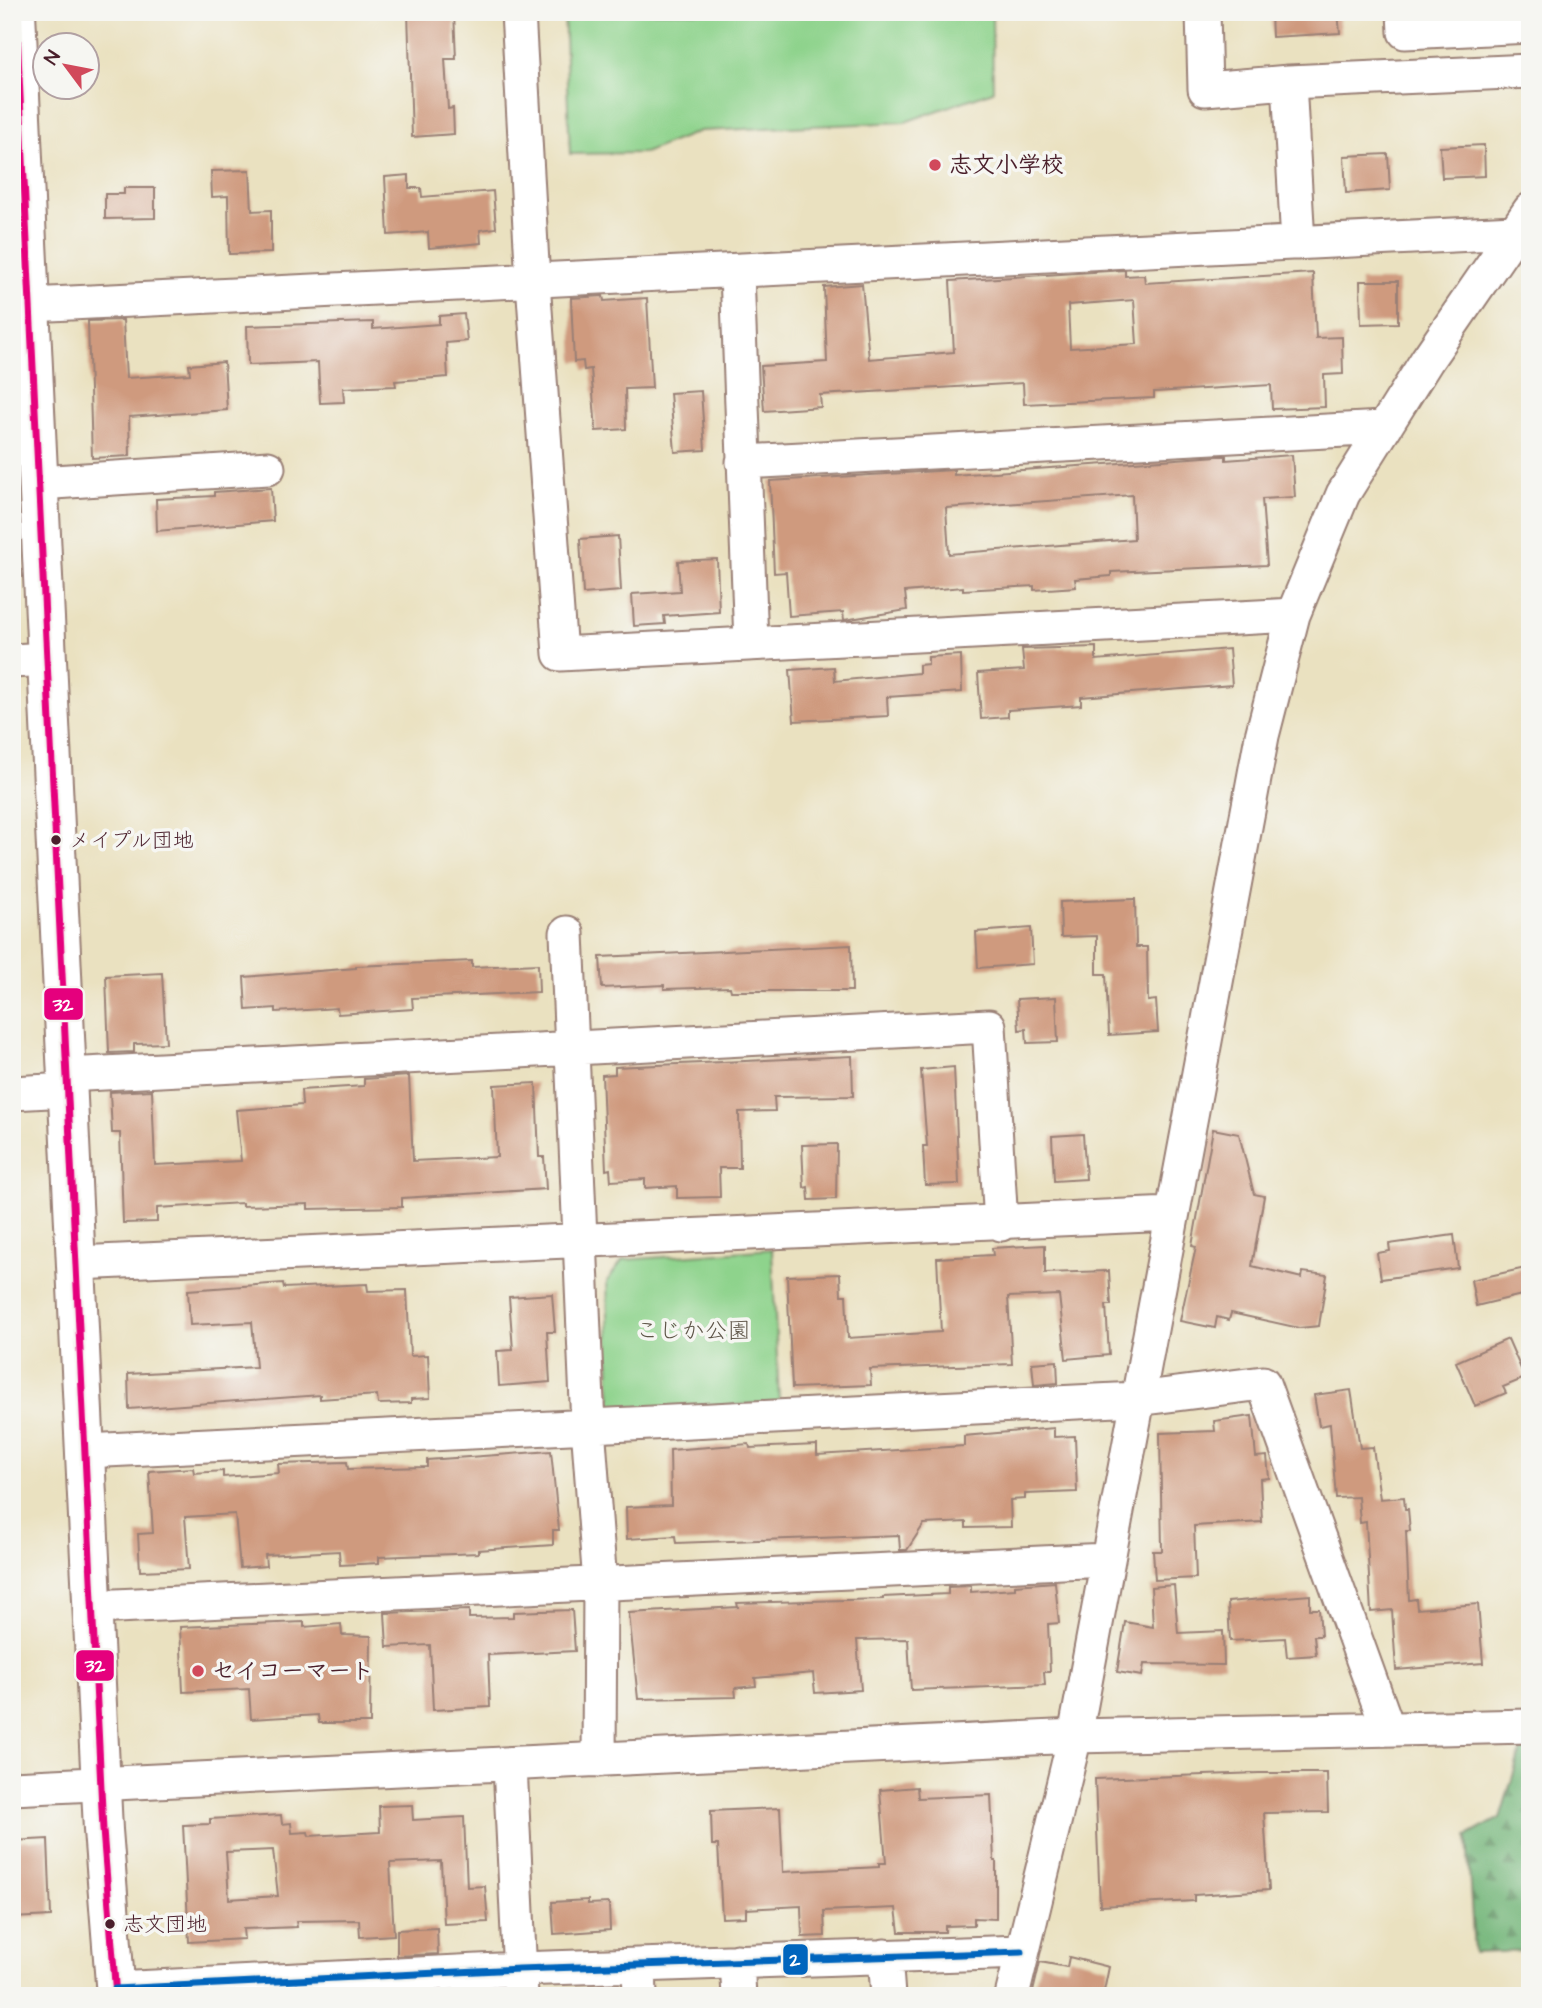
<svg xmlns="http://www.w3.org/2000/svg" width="1542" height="2008" font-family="'Architects Daughter','Klee One',sans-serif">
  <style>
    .green { fill: #8ed38c; stroke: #6c795c; stroke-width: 2 }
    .forest { fill: url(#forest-firs); stroke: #5e6a52; stroke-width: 2 }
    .building { fill: #cf9a7e; fill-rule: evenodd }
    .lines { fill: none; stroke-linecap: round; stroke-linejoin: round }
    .minor-casing { stroke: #9a8076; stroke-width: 37 }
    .major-casing { stroke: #9a8076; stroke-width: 42 }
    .minor { stroke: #fff; stroke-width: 33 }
    .major { stroke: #fff; stroke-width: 38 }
    .bus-1-casing { stroke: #f6f6f2; stroke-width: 12 }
    .bus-2-casing { stroke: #f6f6f2; stroke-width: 12 }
    .bus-1 { stroke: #e5007d; stroke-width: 7 }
    .bus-2 { stroke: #0065bd; stroke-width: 7 }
    .poi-dot { fill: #d1495b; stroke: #f6f6f2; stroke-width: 2.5 }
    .bus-dot { fill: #4a1f2b; stroke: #f6f6f2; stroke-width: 2.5 }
    .labels { text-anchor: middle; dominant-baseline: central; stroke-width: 7; stroke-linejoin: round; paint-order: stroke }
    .bus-label { font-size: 21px; fill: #4a1f2b; stroke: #f6f6f2; text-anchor: start }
    .poi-label { font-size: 23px; font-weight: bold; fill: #4a1f2b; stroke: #f6f6f2; text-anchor: start }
    .park-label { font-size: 23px; fill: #5e5548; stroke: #f6f6f2 }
    .line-badge { stroke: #f6f6f2; stroke-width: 2.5 }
    .badge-label { font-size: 19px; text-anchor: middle; font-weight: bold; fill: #fff }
  </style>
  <defs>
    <pattern id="forest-firs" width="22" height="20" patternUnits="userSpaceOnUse" patternTransform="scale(1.75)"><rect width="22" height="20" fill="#72b578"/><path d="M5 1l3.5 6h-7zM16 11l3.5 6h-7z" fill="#609363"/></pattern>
  </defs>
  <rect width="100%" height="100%" fill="#f6f6f2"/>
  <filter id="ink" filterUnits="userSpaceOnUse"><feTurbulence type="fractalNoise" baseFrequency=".0143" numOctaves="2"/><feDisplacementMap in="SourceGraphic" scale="14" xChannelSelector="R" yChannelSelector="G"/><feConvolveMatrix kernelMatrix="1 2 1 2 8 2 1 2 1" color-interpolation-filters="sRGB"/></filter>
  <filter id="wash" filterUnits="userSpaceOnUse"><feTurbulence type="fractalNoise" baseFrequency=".00686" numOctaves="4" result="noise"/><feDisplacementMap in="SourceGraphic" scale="28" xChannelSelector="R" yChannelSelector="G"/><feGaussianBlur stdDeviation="1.57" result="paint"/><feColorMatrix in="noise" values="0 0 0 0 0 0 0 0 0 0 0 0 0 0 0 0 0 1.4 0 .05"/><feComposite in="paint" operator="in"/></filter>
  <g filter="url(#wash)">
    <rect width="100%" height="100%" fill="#eae1c0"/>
    <path class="green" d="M564,12H992L993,91L905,122L700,131L644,153L570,154Z
      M772,1249L779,1402L611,1414L607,1281L623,1260Z"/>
    <path class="forest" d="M1530,1749V1951L1474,1953L1467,1836L1500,1818L1521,1750Z"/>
    <g id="blocks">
      <path class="building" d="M408,12H454L456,59H445L448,109L453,108L454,134L412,137Z
        M1271,12H1338L1340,33L1272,37Z
        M1484,145L1485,176L1442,178L1440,147Z
        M1388,154L1390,190L1346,193L1344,156Z
        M250,170L252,211L271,210V253L229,254L228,196L212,197L211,171Z
        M409,175V188H421L422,197L493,191L496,228L480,230L481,243L429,248L428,232L388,235L385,177Z
        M124,188H155V218L105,219V194H124Z
        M1125,270V276L1144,275L1145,283L1313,273L1316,338L1342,337L1343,374L1324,375L1325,407L1272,409L1271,385L1154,392V398L1024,404L1023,383L820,395L821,407L764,411L761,366L827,362L824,287L862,284L869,359L954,352L950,281ZM1134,300L1137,344L1070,348L1068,305Z
        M1360,281H1398V323L1361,324Z
        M603,296L604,301L647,298L652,388L625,389L626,429L596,431L591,369L584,370L583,361L574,362L571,298Z
        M464,314L467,341L446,343L448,377L395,381L396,386L343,388L344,402L320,403L318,362L248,365L247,326L373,322V329L439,324V316Z
        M123,320L126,378L190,374L189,365L224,362L227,410L129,417L130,456L92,458L88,321Z
        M701,391L705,450L675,452L670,393Z
        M1292,455L1295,497L1262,499L1267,565L1111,572V576L1075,579L1076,587L1034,590V586L963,590V587L905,592L907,610L844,620L843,612L789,616L786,572L774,573L770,481L954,470V475L1218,456H1226V460ZM1132,495L1134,539L949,554L946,508Z
        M271,488L273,521L157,531L156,499L214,496V492Z
        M618,536L621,591L583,594L580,539Z
        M717,559L719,612L664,616L665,624L634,626L632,594L680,591L678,561Z
        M1096,647V660L1229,649L1232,685L1081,697V705L1008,710V717L981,719L978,673L1024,670L1022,649Z
        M961,655L962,692L887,697L888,716L794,721L790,670L834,667L835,681L919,673V665L928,664V657Z
        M1135,899L1136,947H1147L1148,1001L1156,1000L1158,1032L1109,1035L1106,974H1097V936L1061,937L1060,902Z
        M1031,928L1033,964L978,968L976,932Z
        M851,945L852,991H731L730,987L664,989V985L602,988L600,957Z
        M472,961V967L538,964L539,992L412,998L413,1009L338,1014L337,1008L276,1012V1008L246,1010L244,977L356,968V966Z
        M162,973L166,1043L134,1044V1052L109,1053L106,976Z
        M1056,997L1058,1042L1027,1043L1026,1029L1019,1030L1017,999Z
        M852,1056L853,1096L774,1097L775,1111L739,1112L740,1168H719L720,1197L677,1198V1186L645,1188V1179L611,1181L610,1169L606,1170L602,1075L615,1074V1067Z
        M954,1067L959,1184L925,1185L923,1146H927L921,1070Z
        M409,1076L413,1161L497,1157L494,1085L536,1083L539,1157H544L546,1189L402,1198V1207L308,1209V1204L242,1206V1203L157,1208V1222L123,1223L120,1133H112L110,1092L152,1090L155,1165L241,1161L236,1110L302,1105L301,1090L364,1086V1079Z
        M1213,1129L1239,1134L1254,1194L1264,1196L1252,1266L1302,1278L1303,1272L1327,1275L1319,1326L1299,1328L1231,1313L1229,1320L1217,1317L1215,1328L1180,1321L1196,1247L1192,1246Z
        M1083,1134L1086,1179L1054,1181L1052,1136Z
        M837,1144L836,1199L809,1200L808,1187L804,1188L802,1145Z
        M1454,1235L1458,1268L1381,1279L1377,1253L1390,1251L1389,1244Z
        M1045,1245V1273L1109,1271L1111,1305H1106L1109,1355L1066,1359L1059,1295L1008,1297L1012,1364L870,1369L871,1385L792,1388L787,1276L840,1274L841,1295H846L848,1338L941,1332L937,1258L993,1255L992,1248Z
        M1530,1267V1293L1476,1306L1471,1280Z
        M283,1283L284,1288L367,1284L368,1291L407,1290L410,1356L428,1355L430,1398L411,1399V1403L378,1404L377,1395L320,1399V1395L129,1409L128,1374L256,1367L252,1322L190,1325L188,1290Z
        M552,1294L555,1332H547L550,1382L499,1386L497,1351L513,1350L509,1297Z
        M1508,1339L1525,1378L1503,1387L1506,1393L1475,1406L1456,1362Z
        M1057,1361L1058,1383L1034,1385L1032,1363Z
        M1351,1390L1360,1448L1373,1447L1380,1499L1404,1497L1405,1509H1408L1410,1531H1406L1409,1600L1416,1599L1417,1609L1478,1604L1483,1663L1396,1670L1392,1610L1371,1612L1366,1522L1360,1523L1358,1497L1336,1498L1330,1424L1319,1426L1314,1395Z
        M1252,1416L1256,1457L1267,1456L1269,1478L1260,1479L1262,1522L1194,1526L1196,1578L1155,1580L1153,1551H1162L1160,1433L1215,1431L1214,1421Z
        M1054,1428V1437L1075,1436L1077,1492L1025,1494V1499L1010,1500L1011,1527L966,1528V1522L924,1524L907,1550H900L899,1535L676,1543L675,1536L627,1539L626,1507L671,1505L670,1450L749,1444L750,1448L817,1445V1455L964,1446V1436Z
        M551,1451L559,1530H553V1545L478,1550V1553L379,1557V1563L340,1565L339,1551L265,1555L266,1566L240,1568L235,1514L185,1517L189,1569L140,1571L138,1534L153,1533L149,1471L193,1468L194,1473L223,1471V1477L279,1473L278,1464L347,1462L348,1469L427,1467V1460Z
        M1055,1582L1059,1623L1048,1624L1050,1672H1044L1045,1685L911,1690L908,1639L857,1640L861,1690L815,1693L813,1673L755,1678L756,1686L735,1688L736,1697L638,1699L629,1613L738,1607L737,1603L883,1599V1597L948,1594V1587L971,1586V1592L1015,1589V1585Z
        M1174,1585L1178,1633L1223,1631L1224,1665L1144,1664L1142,1676L1117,1672L1125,1622L1153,1627L1151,1587Z
        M1310,1595V1609H1319L1321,1636H1314L1316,1655L1287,1657L1285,1638L1230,1641L1228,1602Z
        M469,1610V1618L513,1617V1612L572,1610L575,1651L488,1655L490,1707L433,1710L430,1645L387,1647L385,1613Z
        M304,1622V1627L341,1624L342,1635L371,1636L370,1723H319L318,1715L251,1719L249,1689L183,1692L180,1627Z
        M1259,1773H1327L1328,1812L1264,1813L1269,1890L1194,1895V1901L1100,1906L1095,1779Z
        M917,1787L918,1798L991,1795L994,1861H996V1919L974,1918V1925L945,1926V1932H899L896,1908L824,1911L825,1936L802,1937L801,1906L746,1909V1917L722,1918L718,1845H712L711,1811L780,1808L783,1872L879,1867V1863H886L880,1790Z
        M412,1805L413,1820L464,1817L467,1887L485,1886L488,1922L444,1924L441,1861L390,1863L394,1935L360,1937L359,1920L296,1921L297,1927L243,1929L244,1939L189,1942L183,1825L210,1824V1819L281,1815L282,1824L291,1823L292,1833L308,1832L309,1836L380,1832L379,1806ZM273,1850L278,1896L229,1899L226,1852Z
        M48,1839L51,1916L12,1918V1841Z
        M588,1900V1904L609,1903L610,1930L554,1934L552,1902Z
        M437,1928L438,1954L397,1956V1930Z
        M1069,1957L1109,1967L1103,1996H1032L1040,1962L1067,1967Z"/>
    </g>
  </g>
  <g filter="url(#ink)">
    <use href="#blocks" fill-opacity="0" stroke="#9a8076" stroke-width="2"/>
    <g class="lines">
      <defs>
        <path id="minor" d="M518,12L533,282L560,654L1293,615
          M1203,12L1205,89L1289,82
          M1404,12L1405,32L1530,26
          M1298,243L1289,82L1530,71
          M737,273L751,643
          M30,305L1514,232
          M743,462L1383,428
          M39,483L268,468
          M12,661L48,659
          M567,933L588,1426L600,1584L599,1760
          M67,1075L989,1026L1001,1224
          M12,1093L68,1090
          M77,1263L1172,1214
          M86,1451L1137,1399L1263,1383L1388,1729
          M94,1607L1107,1560
          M510,1765L521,1996
          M12,1788L1075,1736L1530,1726
          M885,1956L888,1996
          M737,1961L739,1996
          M639,1965L640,1996
          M115,1989L519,1969L1022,1952
          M1012,1996L1075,1736L1262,736L1293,615L1343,494L1427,360L1530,210"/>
        <path id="major" d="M16,12L103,1830L116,1996"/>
      </defs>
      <use href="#minor" class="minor-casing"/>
      <use href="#major" class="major-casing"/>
      <use href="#minor" class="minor"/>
      <use href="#major" class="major"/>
      <defs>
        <path id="bus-1" d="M16,12L103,1830L116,1996"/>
        <path id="bus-2" d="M115,1989L519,1969L1022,1952"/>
      </defs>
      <use href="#bus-1" class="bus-1-casing"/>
      <use href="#bus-2" class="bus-2-casing"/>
      <use href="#bus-1" class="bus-1"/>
      <use href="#bus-2" class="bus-2"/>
    </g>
  </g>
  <g class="poi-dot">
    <circle cx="935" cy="165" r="7"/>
    <circle cx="198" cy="1671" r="7"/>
  </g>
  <g class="bus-dot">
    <circle cx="56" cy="840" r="6"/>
    <circle cx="110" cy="1924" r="6"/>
  </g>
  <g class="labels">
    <g class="bus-label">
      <text x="69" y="840">メイプル団地</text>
      <text x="123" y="1924">志文団地</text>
    </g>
    <g class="poi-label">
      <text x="949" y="165">志文小学校</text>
      <text x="212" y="1671">セイコーマート</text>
    </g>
    <g class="park-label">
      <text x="693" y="1331">こじか公園</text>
    </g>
  </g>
  <g class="line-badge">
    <rect x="43" y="987" width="41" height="34" rx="7" fill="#e5007d"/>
    <rect x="75" y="1649" width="40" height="33" rx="7" fill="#e5007d"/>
    <rect x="782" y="1943" width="27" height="33" rx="7" fill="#0065bd"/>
  </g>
  <g class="badge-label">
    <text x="63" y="1011">32</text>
    <text x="95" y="1672">32</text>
    <text x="795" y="1966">2</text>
  </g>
  <rect width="1542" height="2008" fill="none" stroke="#f6f6f2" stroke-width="42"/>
  <g transform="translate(66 66) rotate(302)"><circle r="33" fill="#f6f6f2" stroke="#b1a0a2" stroke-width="2"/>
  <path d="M0-5L12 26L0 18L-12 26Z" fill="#d1495b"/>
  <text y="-10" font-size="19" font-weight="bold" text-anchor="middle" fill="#4a1f2b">N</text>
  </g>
</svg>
